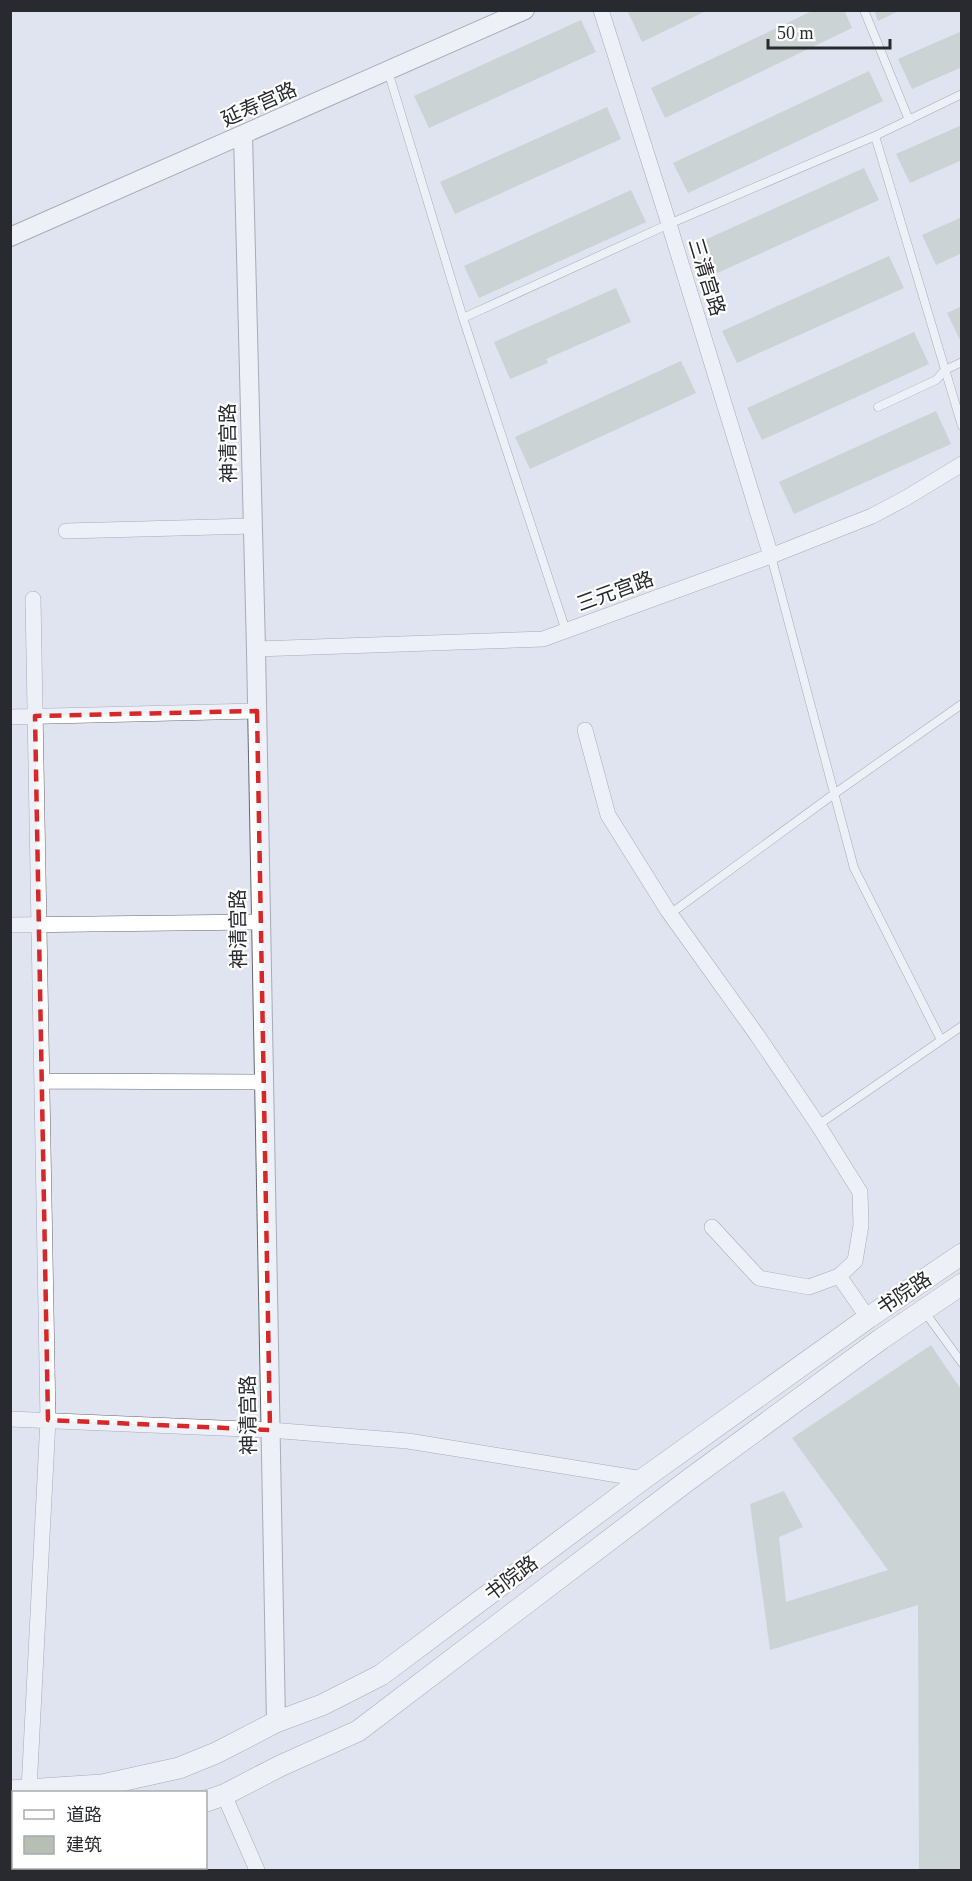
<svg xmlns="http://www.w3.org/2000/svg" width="972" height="1881" font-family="'Times New Roman','Noto Sans SC',serif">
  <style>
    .building { fill: #b7beb3 }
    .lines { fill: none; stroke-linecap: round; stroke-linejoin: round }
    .service-casing { stroke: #636772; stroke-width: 9 }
    .minor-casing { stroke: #636772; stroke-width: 16 }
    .tertiary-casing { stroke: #636772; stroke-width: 20 }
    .secondary-casing { stroke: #636772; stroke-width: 22 }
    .service { stroke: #fff; stroke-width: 8 }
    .minor { stroke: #fff; stroke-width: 15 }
    .tertiary { stroke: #fff; stroke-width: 18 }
    .secondary { stroke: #fff; stroke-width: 21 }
    .marked { fill: none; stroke: #d62828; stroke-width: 4.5; stroke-dasharray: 12 8; stroke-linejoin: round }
    .labels { text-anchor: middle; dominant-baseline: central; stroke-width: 4.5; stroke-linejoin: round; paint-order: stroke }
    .street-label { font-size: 20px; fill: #282a2f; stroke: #fff }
  </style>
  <rect width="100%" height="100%" fill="#dfe4f0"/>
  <path class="building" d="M631,10H708L642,42L628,12Z
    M814,10H844L852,28L665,118L651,88Z
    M874,10H901L878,21Z
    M581,20L596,52L429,128L414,96Z
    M962,31V67L912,89L898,59Z
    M869,71L883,101L688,193L673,163Z
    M607,107L621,139L455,214L440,182Z
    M962,125V160L910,183L896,154Z
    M864,168L879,200L713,275L698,243Z
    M631,190L646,222L479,298L464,266Z
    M962,217V253L936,265L922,235Z
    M889,256L904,288L737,363L722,331Z
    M616,288L631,322L546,359L548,363L510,379L494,342Z
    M962,306V344L947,313Z
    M914,332L929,364L762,440L747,408Z
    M681,361L696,393L530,469L515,437Z
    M936,411L951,444L794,514L779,482Z
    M931,1345L962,1391V1870H919L918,1605L770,1650L750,1504L784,1491L803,1527L779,1537L786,1602L888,1570L792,1438Z"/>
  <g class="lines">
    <defs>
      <path id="service" d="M864,10L909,120
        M388,71L463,318L566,631
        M875,136L962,426
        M463,318L669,224L875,136L962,94
        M878,407L936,380L945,370L962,362
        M771,556L854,868L941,1040
        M670,914L834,794L962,704
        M818,1125L962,1026
        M924,1311L962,1363"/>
      <path id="minor" d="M601,10L669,224L771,556
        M66,531L253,526
        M256,649L543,639L771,556L872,516L906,498L962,464
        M10,717L257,711
        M585,730L608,815L668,911L757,1035L818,1125L860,1192L861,1225L855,1261L839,1276L809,1287L759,1278L712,1227
        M10,925L261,922
        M42,1081L264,1082
        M839,1276L868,1318
        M10,1419L270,1430L408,1441L643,1479
        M29,1790L48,1420L33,599
        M224,1795L257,1870"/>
      <path id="tertiary" d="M243,135L256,649L276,1722
        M10,237L525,10"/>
      <path id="secondary" d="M10,1791L102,1785L179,1768L216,1753L276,1722L322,1705L381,1675L643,1479L868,1318L962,1254
        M206,1801L224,1795L280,1766L358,1731L687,1481L881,1339L962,1284
        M10,1833L14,1832"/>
    </defs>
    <use href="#service" class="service-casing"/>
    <use href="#minor" class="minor-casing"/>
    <use href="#tertiary" class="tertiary-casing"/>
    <use href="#secondary" class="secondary-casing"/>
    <use href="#service" class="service"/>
    <use href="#minor" class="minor"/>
    <use href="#tertiary" class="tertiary"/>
    <use href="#secondary" class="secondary"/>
  </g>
  <path d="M0 0H972V1881H0ZM257,711L270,1430L48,1420L35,716Z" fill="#dfe4f0" fill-opacity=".55" fill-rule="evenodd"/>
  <path class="marked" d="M257,711L270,1430L48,1420L35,716Z"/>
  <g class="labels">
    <g class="street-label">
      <text transform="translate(259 104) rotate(-24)">延寿宫路</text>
      <text transform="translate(707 277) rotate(73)">三清宫路</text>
      <text transform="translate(228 443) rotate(-91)">神清宫路</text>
      <text transform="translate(615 591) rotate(-20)">三元宫路</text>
      <text transform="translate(238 929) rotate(-91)">神清宫路</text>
      <text transform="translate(904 1293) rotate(-34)">书院路</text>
      <text transform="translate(248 1415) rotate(-91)">神清宫路</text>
      <text transform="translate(511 1578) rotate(-37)">书院路</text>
    </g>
  </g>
  <rect width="972" height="1881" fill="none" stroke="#282a2f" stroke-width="24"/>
  <rect x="12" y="1791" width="195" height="78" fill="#ffffff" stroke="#a9aaac" stroke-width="1.5"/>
  <rect x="24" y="1810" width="30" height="9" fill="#ffffff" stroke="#a9aaac" stroke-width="1.5"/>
  <text x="66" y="1821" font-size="18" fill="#282a2f">道路</text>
  <rect x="24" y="1836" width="30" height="18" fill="#b7beb3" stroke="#a9aaac" stroke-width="1.5"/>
  <text x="66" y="1851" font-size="18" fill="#282a2f">建筑</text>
  <path d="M768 39v9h122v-9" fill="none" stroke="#282a2f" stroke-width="3"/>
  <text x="777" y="39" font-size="18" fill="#282a2f" stroke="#ffffff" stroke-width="4.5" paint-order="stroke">50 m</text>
</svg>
